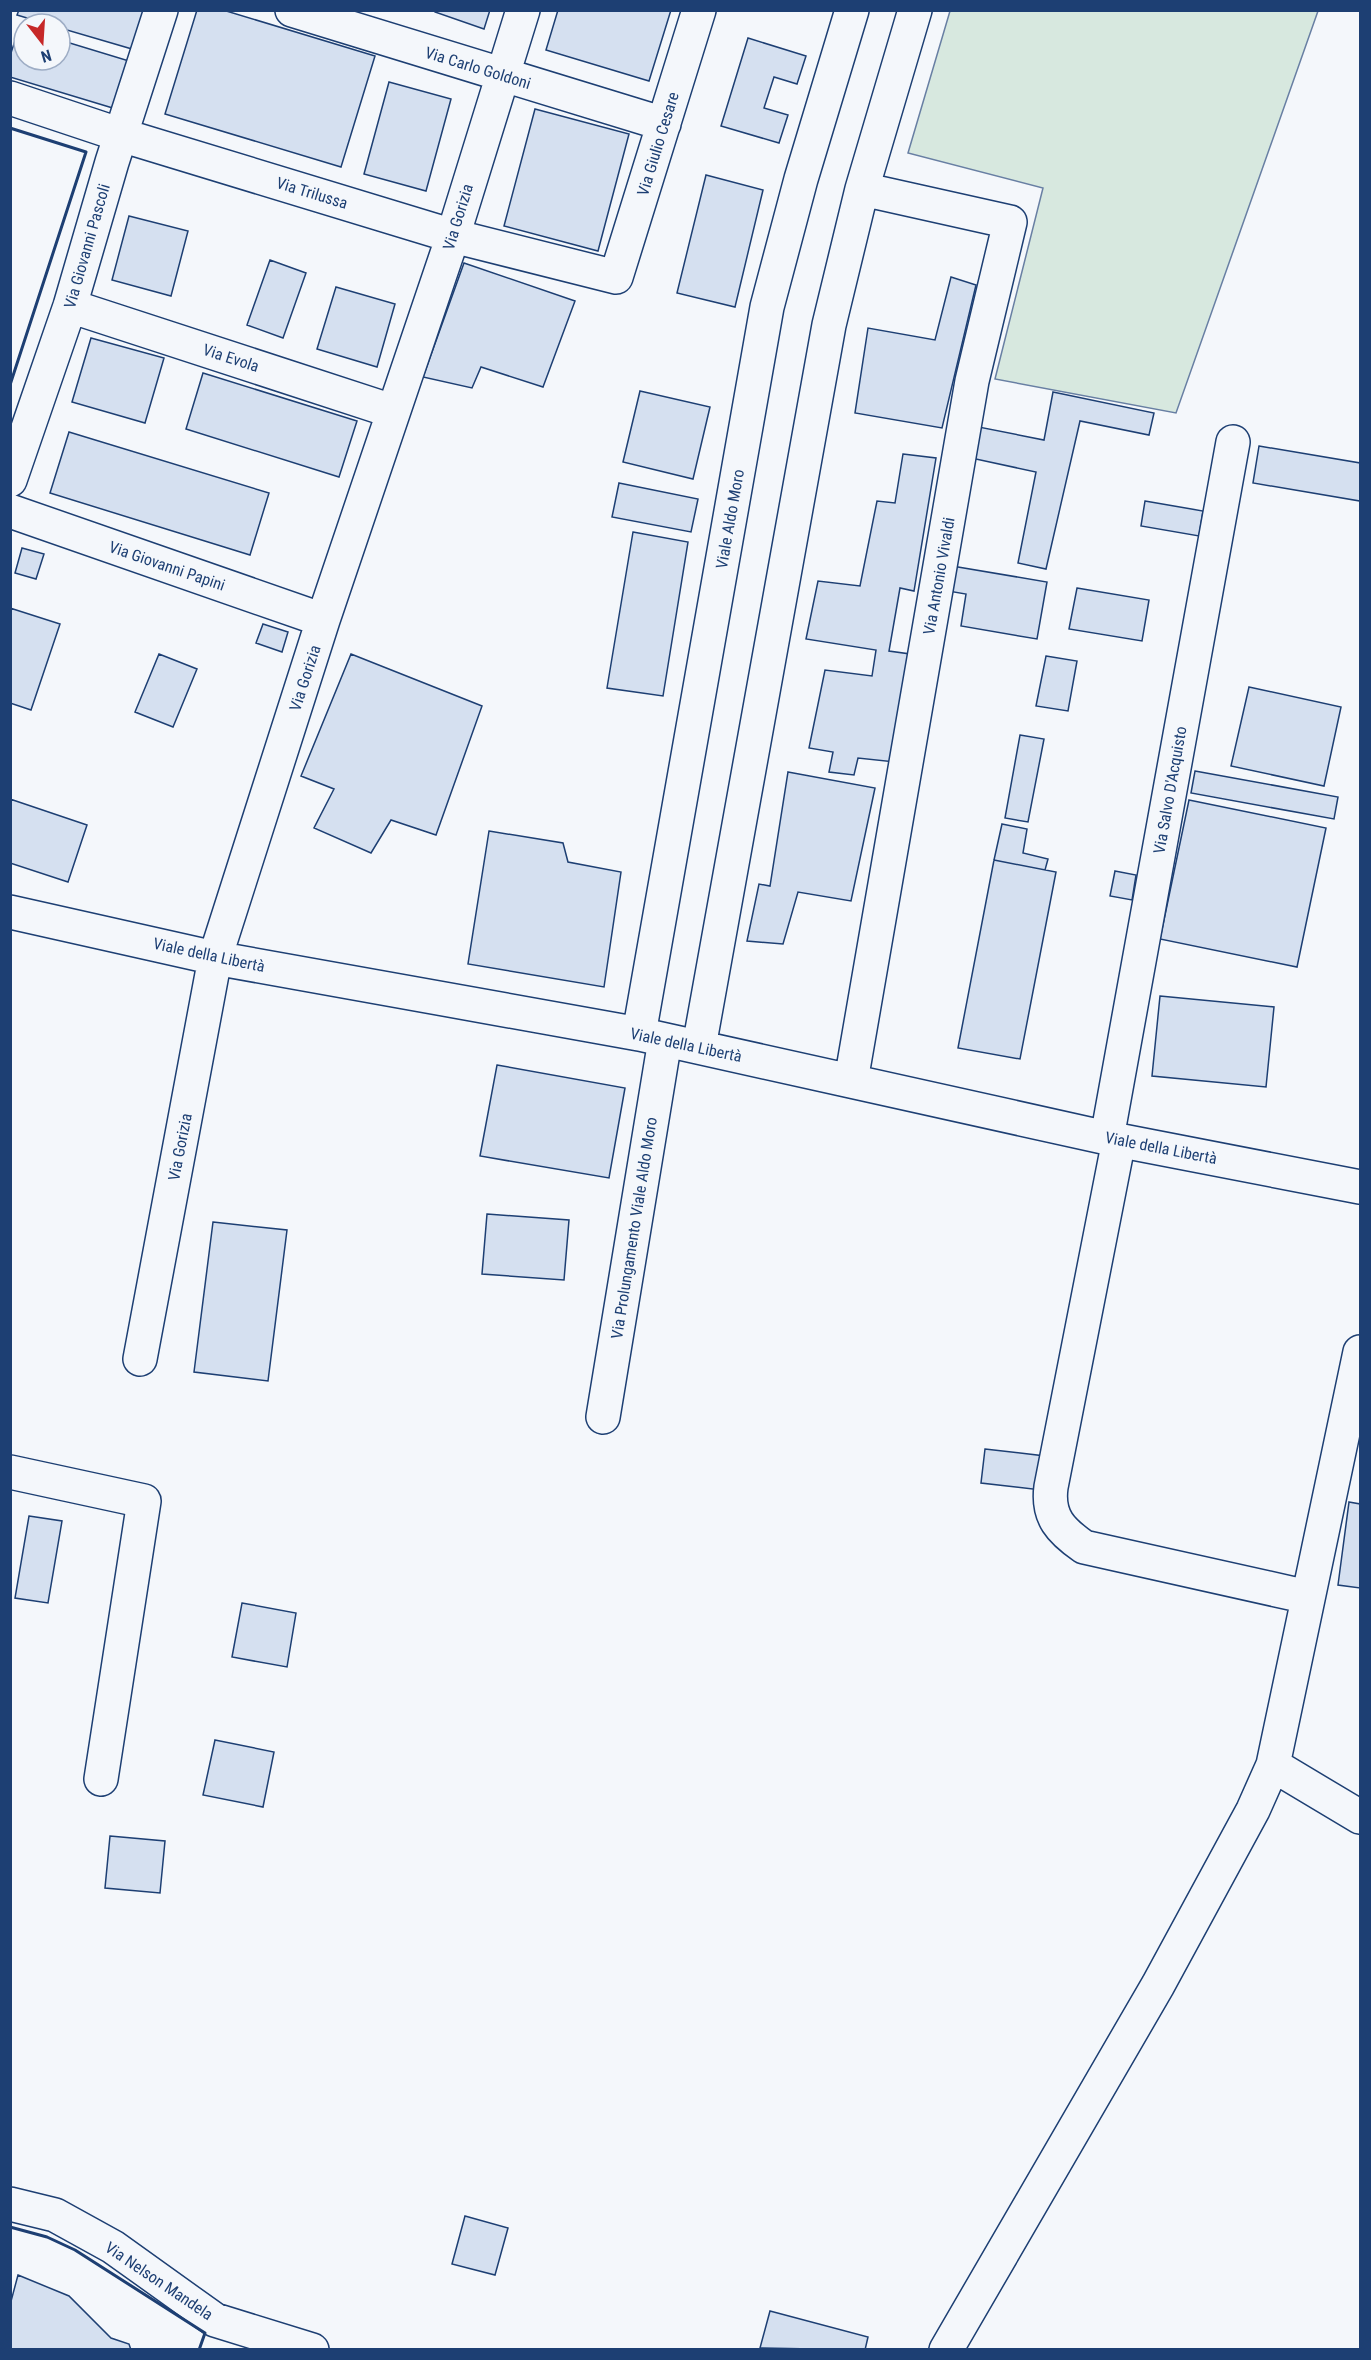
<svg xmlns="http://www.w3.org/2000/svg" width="1371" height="2360" font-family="'Roboto Condensed',sans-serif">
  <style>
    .green { fill: #d7e8df; stroke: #687fa3; stroke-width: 1.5 }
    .building { fill: #d5e0f0; stroke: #1d3f73; stroke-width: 1.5 }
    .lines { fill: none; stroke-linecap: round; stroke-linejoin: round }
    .minor-casing { stroke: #1d3f73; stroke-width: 36 }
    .minor { stroke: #f4f7fb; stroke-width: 33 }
    .wall { stroke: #1d3f73; stroke-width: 3 }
    .labels { text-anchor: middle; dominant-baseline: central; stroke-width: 4.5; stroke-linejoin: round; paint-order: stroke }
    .street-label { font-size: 16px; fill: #1d3f73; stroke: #f4f7fb }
  </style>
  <rect width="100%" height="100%" fill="#f4f7fb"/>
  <path class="green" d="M950,11H1318L1176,413L995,379L1043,188L908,153Z"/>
  <path class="building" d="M19,10H144L132,49L60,28V24H47L17,15Z
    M197,10H223L375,56L341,167L165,114Z
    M435,10H490L484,29L435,12Z
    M558,10H671L649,81L546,50Z
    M19,28L24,30V60H60V40L129,61L116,109L10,77V56Z
    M748,38L806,56L797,84L774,77L764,108L788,115L779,143L721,126Z
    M389,82L451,99L426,191L364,174Z
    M535,109L629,134L598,251L504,226Z
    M706,175L763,190L735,307L677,293Z
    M129,216L188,231L171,296L112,280Z
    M270,260L306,273L283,338L247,325Z
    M464,263L575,301L543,387L481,367L472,388L423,377Z
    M951,277L976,285L942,428L855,413L868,328L935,340Z
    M336,287L395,304L377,367L317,349Z
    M91,338L164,358L145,423L72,402Z
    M203,373L357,421L339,477L186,429Z
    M640,391L710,407L693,479L623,462Z
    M1053,392L1154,413L1149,435L1080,421L1046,569L1018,563L1036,472L971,458L979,427L1044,440Z
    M69,432L269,493L250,555L50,493Z
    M1259,446L1360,463V501L1253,483Z
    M903,454L936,458L914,591L900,588L889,651L910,654L895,762L858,758L854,775L829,772L833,752L809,748L825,670L872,676L876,650L806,639L818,581L860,586L877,501L895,503Z
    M619,483L698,499L691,532L612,517Z
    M1145,501L1203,511L1199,536L1141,526Z
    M633,532L688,542L663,696L607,688Z
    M22,548L44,554L36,579L15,573Z
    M952,566L1047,582L1037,639L961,626L966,594L948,591Z
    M1077,588L1149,600L1142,641L1069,629Z
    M10,608L60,624L31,710L10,703Z
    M263,624L288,632L282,652L256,643Z
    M159,654L197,669L173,727L135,712Z
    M351,654L482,706L436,835L391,820L371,853L314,828L334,789L301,776Z
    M1046,656L1077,661L1068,711L1036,706Z
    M1249,687L1341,707L1324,786L1231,766Z
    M1020,735L1044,739L1028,822L1005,818Z
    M1195,771L1338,797L1334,819L1191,793Z
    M788,772L875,788L851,901L798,892L783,944L747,941L759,884L770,886Z
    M10,799L87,825L68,882L10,863Z
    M1189,800L1326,828L1297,967L1160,939Z
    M1002,824L1027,829L1023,853L1048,859L1045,870L994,860Z
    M489,831L563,843L568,862L621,872L604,987L468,964Z
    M994,860L1056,872L1020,1059L958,1048Z
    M1115,871L1136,875L1132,900L1110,896Z
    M1160,996L1274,1007L1266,1087L1152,1076Z
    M497,1065L625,1088L609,1178L480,1156Z
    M487,1214L569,1220L564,1280L482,1274Z
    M213,1222L287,1230L268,1381L194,1372Z
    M985,1449L1045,1456L1041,1490L981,1483Z
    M1349,1502L1360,1504V1588L1338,1585Z
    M29,1516L62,1521L48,1603L15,1598Z
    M242,1603L296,1613L287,1667L232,1657Z
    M215,1740L274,1752L263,1807L203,1795Z
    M110,1836L165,1841L160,1893L105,1888Z
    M465,2216L508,2228L495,2275L452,2264Z
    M18,2275L69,2296L111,2338L129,2344L131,2350H10V2305Z
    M770,2311L868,2337L865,2350L760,2348Z"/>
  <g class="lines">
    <defs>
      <path id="minor" d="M292,10L664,124
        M10,98L121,135L453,236L616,277L699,10
        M70,306L392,411
        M10,480L70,306L112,162L161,10
        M10,511L323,620
        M10,912L215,958L639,1034L1107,1138L1360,1187
        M639,1034L767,307L801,179L852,10
        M699,1047L829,325L862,189L915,10
        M851,1081L972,381L1010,222L862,189
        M1107,1138L1233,442
        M1119,1140L1051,1487C1047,1517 1061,1531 1084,1547L1308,1597
        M140,1359L215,958L323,620L453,236L523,10
        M603,1417L665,1040
        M10,1472L144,1501L101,1779
        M1273,1765L1360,1817
        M10,2204L55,2215L113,2247L215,2320L312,2350
        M946,2350L1158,1985L1253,1810L1273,1765L1360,1352"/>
    </defs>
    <use href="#minor" class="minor-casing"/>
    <use href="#minor" class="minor"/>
    <path class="wall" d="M10,128L86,152L10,385
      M10,2227L47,2237L75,2250L205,2333L199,2350"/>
  </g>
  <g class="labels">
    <g class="street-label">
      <text transform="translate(478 68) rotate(17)">Via Carlo Goldoni</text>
      <text transform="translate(658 144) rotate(-73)">Via Giulio Cesare</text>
      <text transform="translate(312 193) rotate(17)">Via Trilussa</text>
      <text transform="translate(458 217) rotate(-73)">Via Gorizia</text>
      <text transform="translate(87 246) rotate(-74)">Via Giovanni Pascoli</text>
      <text transform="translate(231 358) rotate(18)">Via Evola</text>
      <text transform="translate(730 519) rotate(-80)">Viale Aldo Moro</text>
      <text transform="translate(167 566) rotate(19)">Via Giovanni Papini</text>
      <text transform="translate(939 576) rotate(-80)">Via Antonio Vivaldi</text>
      <text transform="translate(305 678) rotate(-72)">Via Gorizia</text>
      <text transform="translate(1170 790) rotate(-80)">Via Salvo D'Acquisto</text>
      <text transform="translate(209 955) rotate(12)">Viale della Libertà</text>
      <text transform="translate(686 1045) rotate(12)">Viale della Libertà</text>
      <text transform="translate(180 1147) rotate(-79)">Via Gorizia</text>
      <text transform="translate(1161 1148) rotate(11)">Viale della Libertà</text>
      <text transform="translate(634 1228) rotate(-81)">Via Prolungamento Viale Aldo Moro</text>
      <text transform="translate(159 2281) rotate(34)">Via Nelson Mandela</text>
    </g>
  </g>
  <rect width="1371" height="2360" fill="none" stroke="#1d3f73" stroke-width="24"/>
  <g transform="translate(42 42) rotate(163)"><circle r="28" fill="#f4f7fb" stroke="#9eadc5" stroke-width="1.5"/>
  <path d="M0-4.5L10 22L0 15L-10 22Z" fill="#c62828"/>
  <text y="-9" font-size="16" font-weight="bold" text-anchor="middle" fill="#1d3f73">N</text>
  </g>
</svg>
